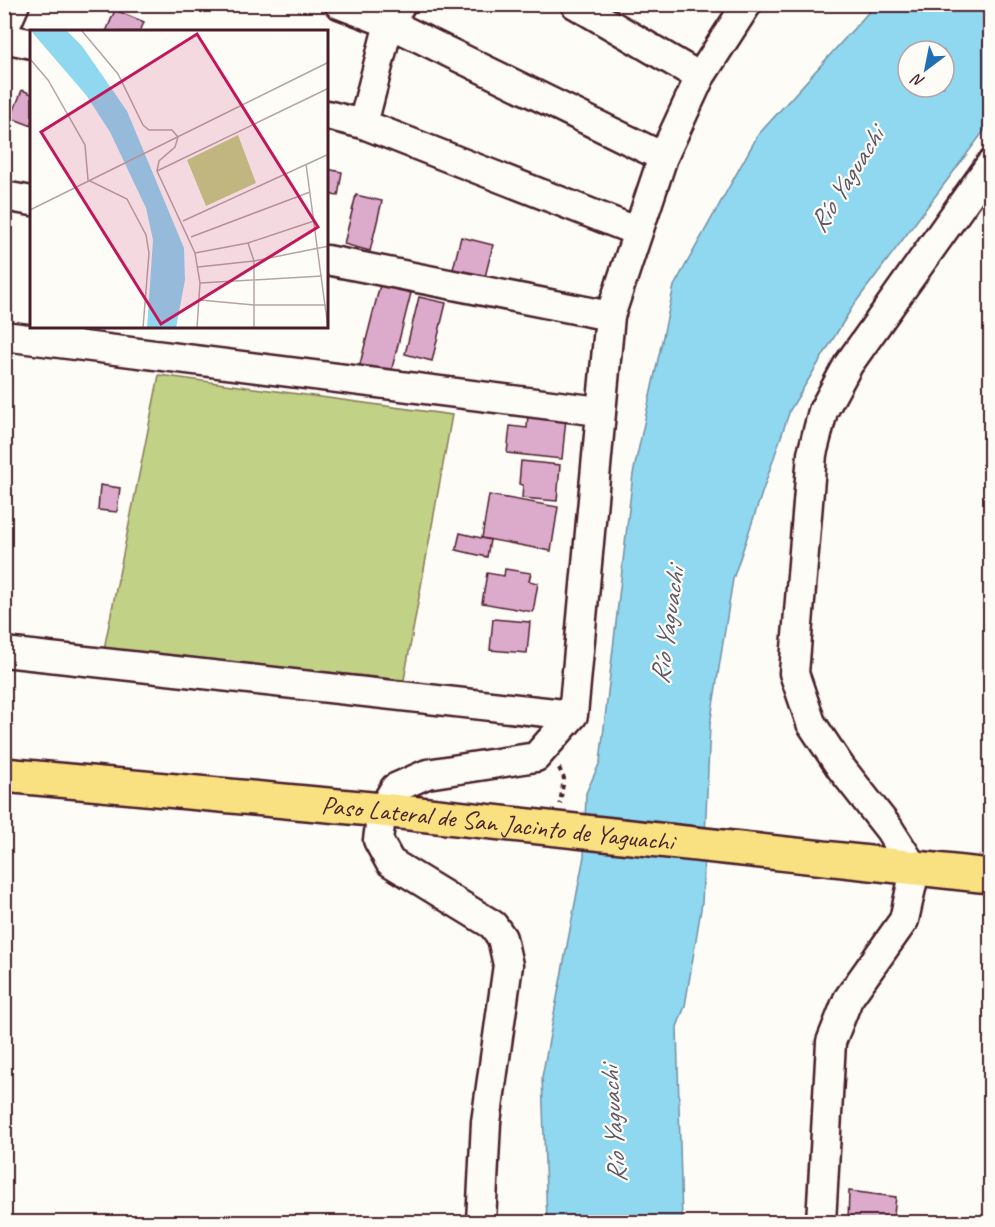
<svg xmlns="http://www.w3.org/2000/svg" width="995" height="1227" font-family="Caveat,sans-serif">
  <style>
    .green { fill: #c1d186; stroke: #867858; stroke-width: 1.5 }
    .water { fill: #8fd8f0; stroke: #738ea1; stroke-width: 1.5; fill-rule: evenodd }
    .building { fill: #dcabcb; stroke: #4a1f2b; stroke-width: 1.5 }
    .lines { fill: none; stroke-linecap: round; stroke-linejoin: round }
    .minor-casing { stroke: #4a1f2b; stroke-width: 33 }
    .major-casing { stroke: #4a1f2b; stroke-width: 38 }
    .path { stroke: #4a1f2b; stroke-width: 4; stroke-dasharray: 4.5 4.5; stroke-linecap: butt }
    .minor { stroke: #fdfcf7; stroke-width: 28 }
    .major { stroke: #f9e181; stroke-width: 33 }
    .labels { text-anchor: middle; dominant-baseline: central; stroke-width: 4.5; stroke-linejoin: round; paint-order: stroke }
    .street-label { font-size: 26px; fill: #4a1f2b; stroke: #fdfcf7 }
    .water-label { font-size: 27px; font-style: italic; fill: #5f5666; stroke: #fdfcf7 }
    .inset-road { fill: none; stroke: #b5a4a5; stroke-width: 1.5 }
    .view { fill: #c2185b; fill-opacity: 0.15; stroke: #c2185b; stroke-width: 3 }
    .inset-edge { fill: none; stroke: #4a1f2b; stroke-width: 3 }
  </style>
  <rect width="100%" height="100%" fill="#fdfcf7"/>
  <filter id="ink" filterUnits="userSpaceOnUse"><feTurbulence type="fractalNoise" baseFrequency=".0167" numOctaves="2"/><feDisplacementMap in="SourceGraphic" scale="12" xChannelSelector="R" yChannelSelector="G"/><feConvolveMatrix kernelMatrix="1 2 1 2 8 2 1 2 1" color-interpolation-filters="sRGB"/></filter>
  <g filter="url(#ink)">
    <path class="green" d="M159,375L452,415L404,680L104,649Z"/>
    <path class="water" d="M875,5H990V123L853,306L790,410L733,579L710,725L702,903L685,1006L677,1027L682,1222H547L542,1077L584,856L586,793L600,762L633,474L674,286L758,135ZM908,51H944V87H908Z"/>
    <path class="building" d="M115,10L144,22L140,32H106Z
      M22,90L32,94V126L11,118Z
      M327,169L342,172L338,196L327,194Z
      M356,195L382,201L370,251L344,244Z
      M461,237L493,245L484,281L452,273Z
      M380,285L411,293L390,376L359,368Z
      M419,297L446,303L432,361L405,354Z
      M528,414L566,418L562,459L507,453L510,426L527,428Z
      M521,461L560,465L557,501L522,498L523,485L519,484Z
      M100,485L120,488L117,512L98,510Z
      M489,495L558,507L551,551L482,538Z
      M460,533L490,540L487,557L456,550Z
      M505,569L531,573L529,581L538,583L533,612L482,603L487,573L504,576Z
      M493,619L530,622L527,653L490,650Z
      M849,1191L896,1197L893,1222H848Z"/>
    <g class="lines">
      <defs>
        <path id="minor" d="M339,4L389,23L663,157
          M575,4L700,77
          M4,29L15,4
          M4,38L32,44
          M327,115L363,124L636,231
          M363,124L389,23L401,4
          M4,196L32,201
          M327,260L610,316
          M4,336L599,411
          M4,652L573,715
          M481,1222L486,1122L508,965L502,938L493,925L390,862L378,840L382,810L395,788L427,774L536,757L573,715L610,316L663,157L700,77L747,4
          M821,1222L831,1042L848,999L904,920L915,870L889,829L841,768L811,723L794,673L812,454L823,411L848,365L990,165"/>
        <g id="major">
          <path id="s1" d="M4,775L382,810L990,876"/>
        </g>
      </defs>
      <use href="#minor" class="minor-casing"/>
      <use href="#major" class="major-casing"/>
      <path class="path" d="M559,768L564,778L560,804"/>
      <use href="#minor" class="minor"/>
      <use href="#major" class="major"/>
    </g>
  </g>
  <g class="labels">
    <g class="street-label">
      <text stroke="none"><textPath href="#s1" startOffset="496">Paso Lateral de San Jacinto de Yaguachi</textPath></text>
    </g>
    <g class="water-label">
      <text transform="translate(846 180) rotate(-58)">Río Yaguachi</text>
      <text transform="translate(667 626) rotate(-82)">Río Yaguachi</text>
      <text transform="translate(613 1125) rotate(-94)">Río Yaguachi</text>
    </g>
  </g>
  <g transform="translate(30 30)">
    <rect width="298" height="298" fill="#fdfcf7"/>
    <path d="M208,105L226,153L176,176L157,130Z" fill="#c1d186"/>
    <path d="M1,1H37L52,16L97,81L154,218L155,250L146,298H117L123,210L116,178L80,102L56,65Z" fill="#8fd8f0"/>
    <path class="inset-road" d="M52,1L88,44L113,95L119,100H142L148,107L145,117L129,131L127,141L165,223L170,253L167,298M0,29L18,50L55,115L58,150L97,169L116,205L119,223L113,298M276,134L298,298M127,141L299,58M0,180L299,32M153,191L299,124M161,207L280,162M218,213L224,231V298M165,223L218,213L284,191M168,237L224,231L299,216M170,253L292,246M170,270L224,275H296"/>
    <path class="view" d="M167,4L288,197L131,294L11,102Z"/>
    <rect width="298" height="298" class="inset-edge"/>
  </g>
  <rect width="995" height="1227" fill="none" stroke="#fdfcf7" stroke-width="24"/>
  <rect x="12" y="12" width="971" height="1203" fill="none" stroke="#4a1f2b" stroke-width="2" filter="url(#ink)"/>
  <g transform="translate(926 69) rotate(212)"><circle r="28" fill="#fdfcf7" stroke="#b5a4a5" stroke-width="1.5"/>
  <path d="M0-4.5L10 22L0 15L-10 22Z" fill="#1f6fb2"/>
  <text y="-9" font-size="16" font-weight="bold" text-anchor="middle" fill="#4a1f2b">N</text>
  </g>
</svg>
